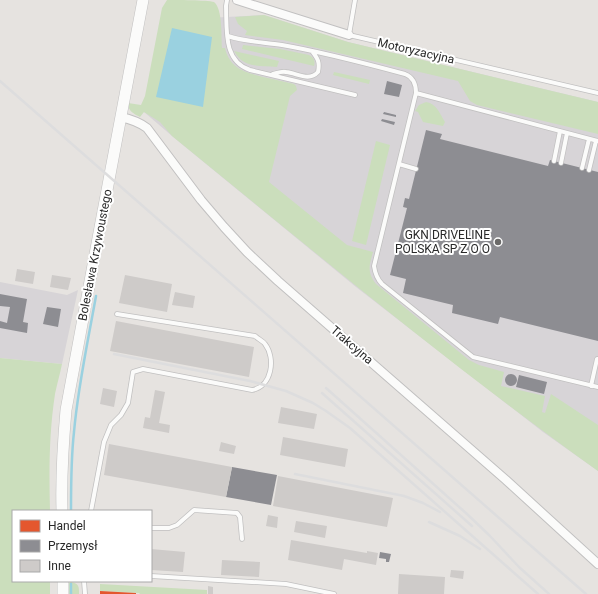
<svg xmlns="http://www.w3.org/2000/svg" width="598" height="594" font-family="Roboto,sans-serif">
  <style>
    .industrial { fill: #d7d4d7 }
    .green { fill: #cbdebc }
    .water { fill: #9ad1e0 }
    .shops { fill: #e4572e }
    .industry { fill: #8d8d92 }
    .lines { fill: none; stroke-linecap: round; stroke-linejoin: round }
    .stream { stroke: #9ad1e0; stroke-width: 2.5 }
    .building { fill: #cecbc9 }
    .lane-casing { stroke: #c1c0c0; stroke-width: 5.5 }
    .street-casing { stroke: #c1c0c0; stroke-width: 10 }
    .secondary-casing { stroke: #c1c0c0; stroke-width: 12 }
    .lane { stroke: #fbfbfa; stroke-width: 4 }
    .street { stroke: #fbfbfa; stroke-width: 8 }
    .secondary { stroke: #fbfbfa; stroke-width: 11 }
    .rail { stroke: #ddddde; stroke-width: 2.5 }
    .poi-dot { fill: #6b6a69; stroke: #fff; stroke-width: 1.5 }
    .labels { text-anchor: middle; dominant-baseline: central; stroke-width: 4; stroke-linejoin: round; paint-order: stroke }
    .street-label { font-size: 12px; fill: #292929; stroke: #fff }
    .poi-label { font-size: 12px; fill: #292929; stroke: #fff; text-anchor: end }
  </style>
  <rect width="100%" height="100%" fill="#e6e3e0"/>
  <path class="industrial" d="M163,10L207,18L264,15L348,42L598,102V471L543,432L356,287L172,136L144,112Z
    M0,282L67,295L78,290L62,364L0,358Z"/>
  <path class="green" d="M167,0C176,0 207,0 214,2C223,9 221,37 222,48H225C230,69 245,72 263,77C274,79 284,82 294,84L296,86L297,90L290,96L269,182L347,245L373,252C369,266 367,272 376,284L469,360L479,365L504,372L501,386L545,396L542,412L545,413L551,394L598,425V471C451,366 312,250 172,136L160,122L144,112L140,117C134,114 128,111 128,103L141,105L145,96L162,8Z
    M264,15L348,42L598,102V134L477,105L470,101L458,81L283,40L245,35L247,31L238,24L235,17Z
    M243,45L280,49L309,55C313,57 316,61 314,66L242,49Z
    M234,51L279,61L277,67C259,65 244,69 234,51Z
    M334,72L370,80L369,84L333,75Z
    M426,102C437,104 440,114 445,122L443,126L423,122L418,112L415,111L419,105Z
    M376,141L390,145L366,245L352,241Z
    M0,358L62,364C60,374 57,384 55,394C49,433 49,472 50,511H13V581H50V594H0Z
    M71,582C79,584 79,586 79,594H67V584Z
    M100,584L207,590V594H140L139,593L100,591Z"/>
  <path class="water" d="M172,28L212,37L203,107L156,97Z"/>
  <path class="shops" d="M100,591L136,593V594H100Z"/>
  <path class="industry" d="M387,81L402,85L399,97L384,94Z
    M384,112L396,115V117L383,114Z
    M382,119L395,122L394,125L381,121Z
    M426,130L442,134L440,139L548,166L550,160L598,172V341L500,317L498,324L452,313L453,305L403,293L406,279L390,275L407,208L403,207L405,198L409,199Z
    M0,294L27,299L23,322L28,323L27,333L0,328V321L7,323L10,307L0,306Z
    M47,307L61,309L58,327L43,324Z
    M505 380a6 6 0 1 1 12 0a6 6 0 1 1-12 0Z
    M519,375L547,382L544,394L516,387Z
    M232,467L277,475L271,505L226,497Z
    M380,552L391,554L389,562H386V559L379,558Z"/>
  <g class="lines">
    <path class="stream" d="M71,511C71,484 71,458 74,432C78,386 88,341 96,296
      M71,584V594"/>
  </g>
  <path class="building" d="M17,269L35,272L33,284L15,281Z
    M52,275L71,278L68,290L50,287Z
    M125,275L172,284L167,312L119,303Z
    M175,292L195,296L193,308L172,305Z
    M116,321L254,347L249,377L110,351Z
    M103,388L117,391L114,407L100,404Z
    M155,390L165,392L159,423L170,425L169,433L143,428L145,417L150,418Z
    M281,407L317,414L314,429L278,423Z
    M283,437L348,449L345,467L280,455Z
    M221,442L236,446L234,454L219,451Z
    M109,444L232,467L226,497L104,475Z
    M278,476L393,498L387,527L273,506Z
    M268,515L278,517L277,528L266,526Z
    M296,521L327,526L325,538L294,532Z
    M291,540L367,553V551L378,553L376,565L344,559L342,570L288,560Z
    M151,549L185,552L183,572L151,570Z
    M222,560L260,562L259,577L221,575Z
    M451,570L464,571L463,579L450,577Z
    M399,574L445,577L444,594H398Z
    M208,586L213,587V594H208Z"/>
  <g class="lines">
    <defs>
      <path id="lane" d="M227,0L226,6C227,30 223,61 250,70L355,95
        M355,0L349,35L598,93
        M228,36C245,42 264,42 282,45C323,52 364,63 405,74C413,77 416,84 416,93L374,266C375,273 377,279 382,284L473,357L598,387
        M273,74C277,73 282,71 286,72C297,73 309,82 318,72C320,62 318,59 312,51
        M416,93L598,141
        M554,161L560,131
        M561,163L567,133
        M399,164L416,169
        M582,168L589,139
        M589,170L596,141
        M591,386L597,359H598
        M91,511L104,442L111,425L121,415L128,403L133,372L143,369L252,390C272,387 276,358 265,344C263,341 258,339 255,336L117,314
        M151,528H169L177,525L194,510L237,513L240,517L242,539
        M151,576L286,584L334,594
        M84,581L85,594"/>
      <path id="street" d="M237,0L349,35
        M121,117C130,119 139,122 147,128L201,200L224,227L247,252L278,281L506,480L598,564"/>
      <path id="secondary" d="M62,511C61,477 63,444 66,410L101,222L143,0
        M63,581V594"/>
    </defs>
    <use href="#lane" class="lane-casing"/>
    <use href="#street" class="street-casing"/>
    <use href="#secondary" class="secondary-casing"/>
    <use href="#lane" class="lane"/>
    <use href="#street" class="street"/>
    <use href="#secondary" class="secondary"/>
    <path class="rail" d="M0,81L586,594
      M114,354L250,381L286,391L313,403L326,411L350,428L538,594
      M326,388L467,514L490,536L519,567L549,594
      M322,393L472,526
      M295,474L404,496L423,503L440,512
      M429,522L460,536L480,549"/>
  </g>
  <circle class="poi-dot" cx="498" cy="242" r="4"/>
  <g class="labels">
    <g class="street-label">
      <text transform="translate(416 51) rotate(13)">Motoryzacyjna</text>
      <text transform="translate(95 255) rotate(-79)">Bolesława Krzywoustego</text>
      <text transform="translate(352 345) rotate(41)">Trakcyjna</text>
    </g>
    <g class="poi-label">
      <text x="490" y="235">GKN DRIVELINE<tspan x="490" dy="14">POLSKA SP Z O O</tspan></text>
    </g>
  </g>
  <rect x="12" y="510" width="140" height="72" fill="#ffffff" stroke="#a9a9a9"/>
  <rect x="20" y="520" width="20" height="12" fill="#e4572e" stroke="#a9a9a9"/>
  <text x="48" y="530" font-size="12" fill="#292929">Handel</text>
  <rect x="20" y="540" width="20" height="12" fill="#8d8d92" stroke="#a9a9a9"/>
  <text x="48" y="550" font-size="12" fill="#292929">Przemysł</text>
  <rect x="20" y="560" width="20" height="12" fill="#cecbc9" stroke="#a9a9a9"/>
  <text x="48" y="570" font-size="12" fill="#292929">Inne</text>
</svg>
